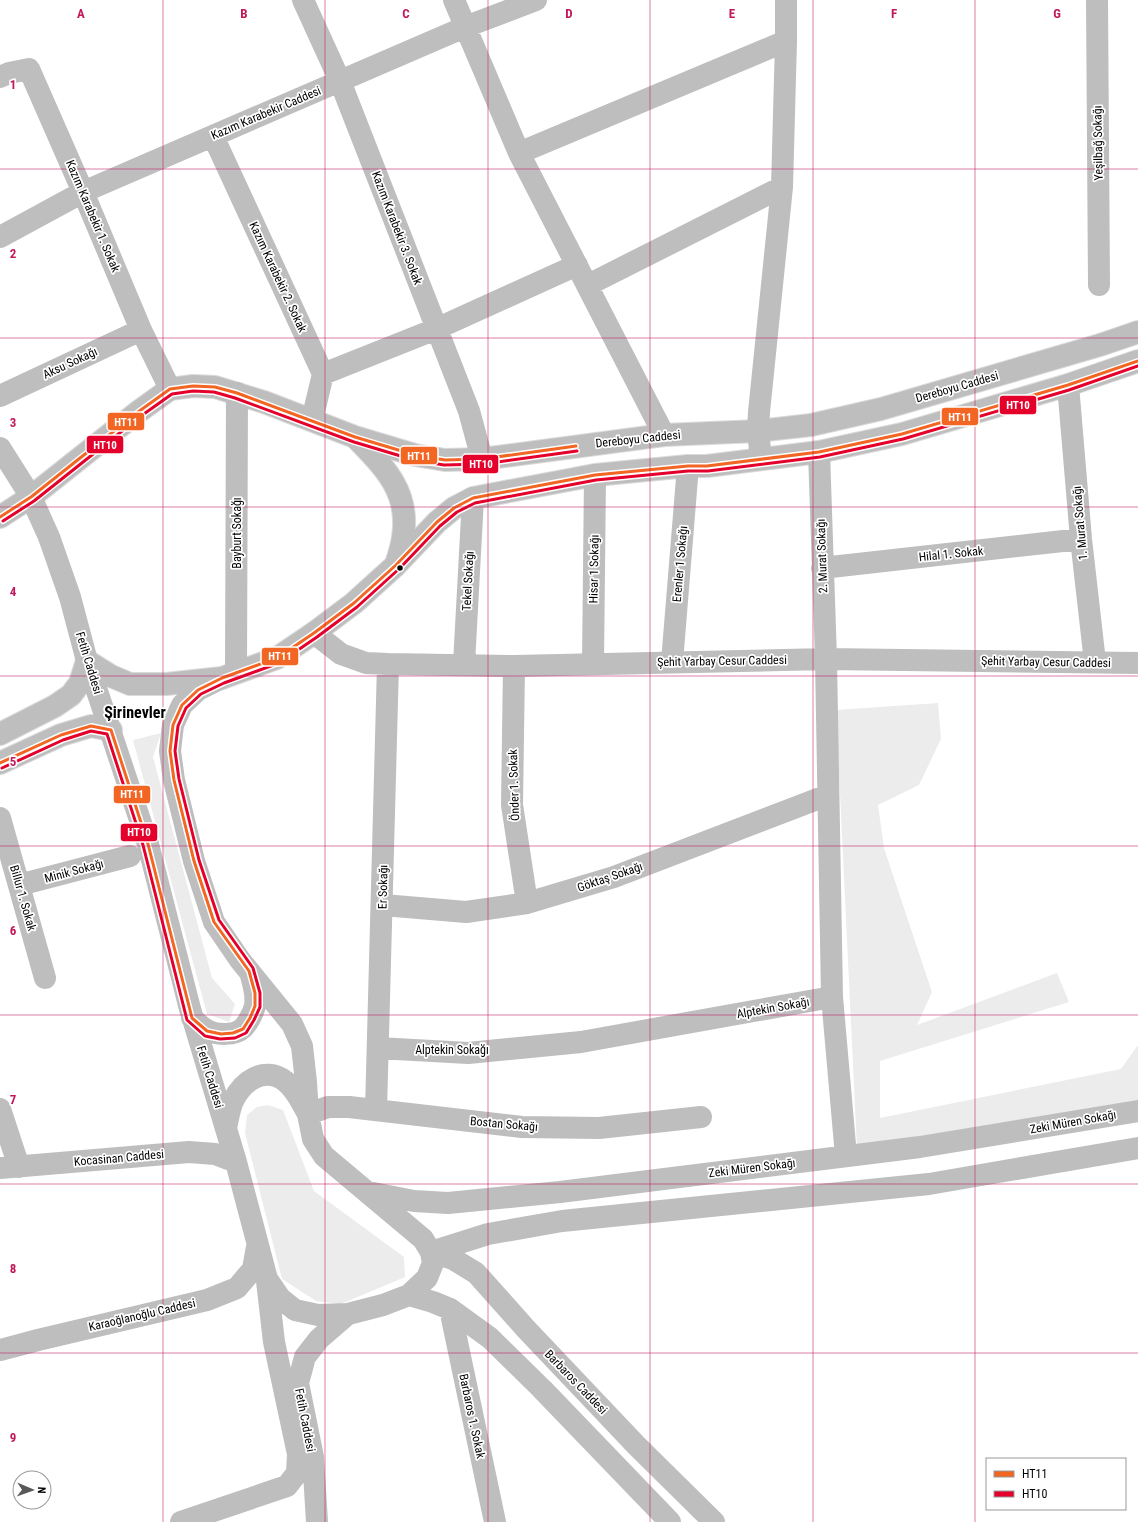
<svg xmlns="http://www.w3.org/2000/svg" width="1138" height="1522" font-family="'Roboto Condensed',sans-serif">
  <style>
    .green { fill: #ececec }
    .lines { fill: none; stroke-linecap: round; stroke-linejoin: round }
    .major-casing { stroke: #dbdbdb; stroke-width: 24 }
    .minor { stroke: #bebebe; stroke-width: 22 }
    .major { stroke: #bebebe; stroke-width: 22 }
    .bus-1-casing { stroke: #fff; stroke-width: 6 }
    .bus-2-casing { stroke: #fff; stroke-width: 6 }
    .bus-1 { stroke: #f26522; stroke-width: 3 }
    .bus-2 { stroke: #e4002b; stroke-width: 3 }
    .grid { fill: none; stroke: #c2185b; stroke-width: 1; stroke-opacity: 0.55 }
    .bus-dot { fill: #000; stroke: #fff; stroke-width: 1.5 }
    .labels { text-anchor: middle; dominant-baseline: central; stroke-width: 3.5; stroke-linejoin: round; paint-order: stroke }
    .street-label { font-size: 12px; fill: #000; stroke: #fff }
    .district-label { font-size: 16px; font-weight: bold; fill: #000; stroke: #fff }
    .grid-label { font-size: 13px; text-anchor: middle; font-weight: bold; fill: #c2185b; stroke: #fff; stroke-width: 3.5; stroke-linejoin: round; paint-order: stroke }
    .line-badge { stroke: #fff; stroke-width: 1.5 }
    .badge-label { font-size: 11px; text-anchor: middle; font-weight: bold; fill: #fff }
  </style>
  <rect width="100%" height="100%" fill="#fff"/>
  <path class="green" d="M938,703L941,739L919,785L878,805L884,848L932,992L917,1025L1057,973L1069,1002L880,1061V1118L1121,1069L1138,1045V1111L857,1148L836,710Z
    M161,733L153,757L212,978L235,1004L229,1022L207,1014L133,740Z
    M268,1105L283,1110L314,1191L404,1257L405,1277L341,1304L316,1301L282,1279L245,1133L247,1115L257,1107Z"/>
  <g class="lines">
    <defs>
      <path id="major" d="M357,439C385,468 410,492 403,537C402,546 399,555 396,564
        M0,517L31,497L138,412L170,389L193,386L215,387L264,402L355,437L415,455L445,460L482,459L664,435L758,431L811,425L881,409L1100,345L1138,332
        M0,734L55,706L71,695L80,683L87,661L111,676L130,684H166L222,678L277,658L314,633L354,603L396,565L437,522L454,508L473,498L595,475L688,466H707L819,452L902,434L1068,385L1138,361
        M0,763L61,735L91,726L111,730"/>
    </defs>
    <use href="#major" class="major-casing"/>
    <path class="minor" d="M303,0L340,81L469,411L482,459
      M454,0L519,153L664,435
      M1097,0L1099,285
      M0,77L9,73L29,69L83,192L141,330L170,389
      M213,136L323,374L312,420
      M519,153L786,41
      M0,237L83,192L465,27L536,0
      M588,285L782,187
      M323,374L436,329L577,265
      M1068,385L1081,539L1095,662
      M0,396L141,330
      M0,448L31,497L49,537L70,597L87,661L148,844L190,1009L236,1162L267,1279L280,1298L295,1310L318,1315L348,1314L383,1305L409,1295L427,1278L433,1263L431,1252L423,1239L324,1156L313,1139L308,1114L306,1082L302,1046L292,1024L240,960L214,922L194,861L174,780L170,751L173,725L182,705L198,690L222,678
      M761,459L758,431L759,412L782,187L786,41V0
      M822,568L1081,539
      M314,633L341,654L366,663L388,664L514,666L826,659L1138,663
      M672,662L688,466
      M464,664L473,498
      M593,664L595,475
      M514,666L512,805L527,903
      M236,672L237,393
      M0,818L45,978
      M19,885L130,856
      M383,905L466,912L527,903L614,877L828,795
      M832,997L846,1156
      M192,1018C197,1022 202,1028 207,1030C216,1035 235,1036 243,1028C248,1023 253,1013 255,1006C257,994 253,983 250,972
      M378,1048L468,1053L581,1042L832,997L826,659L819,452
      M0,1109L19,1167
      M376,1110L388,664
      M226,1128C228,1120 229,1110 233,1101C242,1082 264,1065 285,1081C296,1089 301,1102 308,1114L328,1107H349L522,1127L599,1128L701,1117
      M0,1168L189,1152L215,1154L236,1162
      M368,1192L414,1201L448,1203L560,1192L920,1147L1138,1111
      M431,1252L488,1234L562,1221L929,1184L1138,1148
      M431,1252L453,1259L476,1273L526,1329L636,1445L714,1522
      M409,1295L433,1302L450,1309L490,1338L542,1389L670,1522
      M450,1309L495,1522
      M0,1350L38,1340L207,1300L237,1288L253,1269L257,1247
      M181,1522L287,1486L297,1473L298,1454L274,1342L267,1281
      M317,1522L313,1457L298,1383L305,1357L319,1339L348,1314"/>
    <use href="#major" class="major"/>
    <defs>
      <path id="bus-1" d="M0,517L31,497L138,412L170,389L193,386L215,387L237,393L355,437L415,455L445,460L482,459L576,446
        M0,763L61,735L91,726L111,730L148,844L192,1018L207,1031L221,1034L233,1033L243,1029L250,1018L255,1006V993L249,971L214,922L194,861L174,780L170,751L173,725L182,705L198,690L222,678L277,658L314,633L354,603L396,565L437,522L454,508L473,498L595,475L688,466H707L819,452L902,434L1068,385L1138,361"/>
      <path id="bus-2" d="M3,521L34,501L141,416L172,394L193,391L214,392L235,398L354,442L414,460L444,465L483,464L577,451
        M2,768L63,740L91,731L107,734L143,845L187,1020L205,1036L220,1039L235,1038L246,1033L254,1020L260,1007V993L253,968L219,920L199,860L179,779L175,751L178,726L186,708L201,694L224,683L279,663L317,637L357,607L400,568L440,526L457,512L475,503L596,480L688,471H708L820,457L903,439L1069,390L1138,366"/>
    </defs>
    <use href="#bus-1" class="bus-1-casing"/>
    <use href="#bus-2" class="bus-2-casing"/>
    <use href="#bus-1" class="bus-1"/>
    <use href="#bus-2" class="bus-2"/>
  </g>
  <path class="grid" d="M163,0V1522M325,0V1522M488,0V1522M650,0V1522M813,0V1522M975,0V1522M0,169H1138M0,338H1138M0,507H1138M0,676H1138M0,846H1138M0,1015H1138M0,1184H1138M0,1353H1138"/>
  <circle class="bus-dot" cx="400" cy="568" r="3.5"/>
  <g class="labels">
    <g class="street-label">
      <text transform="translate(266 113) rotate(-23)">Kazım Karabekir Caddesi</text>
      <text transform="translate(1098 143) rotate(-91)">Yeşilbağ Sokağı</text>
      <text transform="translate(93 216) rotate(67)">Kazım Karabekir 1. Sokak</text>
      <text transform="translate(397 228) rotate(69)">Kazım Karabekir 3. Sokak</text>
      <text transform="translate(278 277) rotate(65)">Kazım Karabekir 2. Sokak</text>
      <text transform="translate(70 363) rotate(-25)">Aksu Sokağı</text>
      <text transform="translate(957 387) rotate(-16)">Dereboyu Caddesi</text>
      <text transform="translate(638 439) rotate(-6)">Dereboyu Caddesi</text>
      <text transform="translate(1080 523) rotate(-95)">1. Murat Sokağı</text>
      <text transform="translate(237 533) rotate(-90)">Bayburt Sokağı</text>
      <text transform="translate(951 554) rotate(-6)">Hilal 1. Sokak</text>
      <text transform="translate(822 556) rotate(-92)">2. Murat Sokağı</text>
      <text transform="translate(680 564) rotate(-85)">Erenler 1 Sokağı</text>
      <text transform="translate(594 569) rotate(-89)">Hisar 1 Sokağı</text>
      <text transform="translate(468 581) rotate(-87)">Tekel Sokağı</text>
      <text transform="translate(722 661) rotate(-1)">Şehit Yarbay Cesur Caddesi</text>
      <text transform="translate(1046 662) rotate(1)">Şehit Yarbay Cesur Caddesi</text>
      <text transform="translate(89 663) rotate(73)">Fetih Caddesi</text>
      <text transform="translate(514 785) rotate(-92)">Önder 1. Sokak</text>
      <text transform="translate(74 871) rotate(-15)">Minik Sokağı</text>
      <text transform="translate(610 877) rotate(-19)">Göktaş Sokağı</text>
      <text transform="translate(383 887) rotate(-89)">Er Sokağı</text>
      <text transform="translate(23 898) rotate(74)">Billur 1. Sokak</text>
      <text transform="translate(773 1008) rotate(-10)">Alptekin Sokağı</text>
      <text x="452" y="1050">Alptekin Sokağı</text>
      <text transform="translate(210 1077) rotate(73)">Fetih Caddesi</text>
      <text transform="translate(1073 1122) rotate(-10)">Zeki Müren Sokağı</text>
      <text transform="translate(504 1124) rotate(5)">Bostan Sokağı</text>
      <text transform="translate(119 1158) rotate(-5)">Kocasinan Caddesi</text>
      <text transform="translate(752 1168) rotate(-7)">Zeki Müren Sokağı</text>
      <text transform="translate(142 1315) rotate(-13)">Karaoğlanoğlu Caddesi</text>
      <text transform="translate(576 1382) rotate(46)">Barbaros Caddesi</text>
      <text transform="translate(472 1416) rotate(78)">Barbaros 1. Sokak</text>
      <text transform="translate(305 1420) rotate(79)">Fetih Caddesi</text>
    </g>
    <g class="district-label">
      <text x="135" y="712">Şirinevler</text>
    </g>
  </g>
  <g class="grid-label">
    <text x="81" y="18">A</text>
    <text x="244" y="18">B</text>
    <text x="406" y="18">C</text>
    <text x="569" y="18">D</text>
    <text x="732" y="18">E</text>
    <text x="894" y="18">F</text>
    <text x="1057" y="18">G</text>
    <text x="13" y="89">1</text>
    <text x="13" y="258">2</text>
    <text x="13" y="427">3</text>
    <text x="13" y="596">4</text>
    <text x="13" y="766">5</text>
    <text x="13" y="935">6</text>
    <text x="13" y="1104">7</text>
    <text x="13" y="1273">8</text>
    <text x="13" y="1442">9</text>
  </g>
  <g class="line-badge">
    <rect x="999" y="395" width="38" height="20" rx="4" fill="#e4002b"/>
    <rect x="941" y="407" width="38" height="19" rx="4" fill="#f26522"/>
    <rect x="107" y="412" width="38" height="19" rx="4" fill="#f26522"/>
    <rect x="86" y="435" width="38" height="19" rx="4" fill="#e4002b"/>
    <rect x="400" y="446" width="38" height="19" rx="4" fill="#f26522"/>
    <rect x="462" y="454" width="37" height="20" rx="4" fill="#e4002b"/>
    <rect x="261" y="647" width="38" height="19" rx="4" fill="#f26522"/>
    <rect x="113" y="785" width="38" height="19" rx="4" fill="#f26522"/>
    <rect x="120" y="823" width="38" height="19" rx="4" fill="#e4002b"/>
  </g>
  <g class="badge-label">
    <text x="1018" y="409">HT10</text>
    <text x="960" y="421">HT11</text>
    <text x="126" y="426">HT11</text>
    <text x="105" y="449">HT10</text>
    <text x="419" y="460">HT11</text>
    <text x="481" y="468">HT10</text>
    <text x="280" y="660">HT11</text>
    <text x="132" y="798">HT11</text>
    <text x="139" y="836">HT10</text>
  </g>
  <rect x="986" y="1458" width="140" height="52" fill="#ffffff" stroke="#999999"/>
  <rect x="994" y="1471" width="20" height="6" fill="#f26522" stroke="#999999"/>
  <text x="1022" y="1478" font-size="12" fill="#000000">HT11</text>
  <rect x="994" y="1491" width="20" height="6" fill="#e4002b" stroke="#999999"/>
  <text x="1022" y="1498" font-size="12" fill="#000000">HT10</text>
  <g transform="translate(32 1490) rotate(92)"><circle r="19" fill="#ffffff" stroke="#999999"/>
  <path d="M0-3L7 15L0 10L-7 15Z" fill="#595959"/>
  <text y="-6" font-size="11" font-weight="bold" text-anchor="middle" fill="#000000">N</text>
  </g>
</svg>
